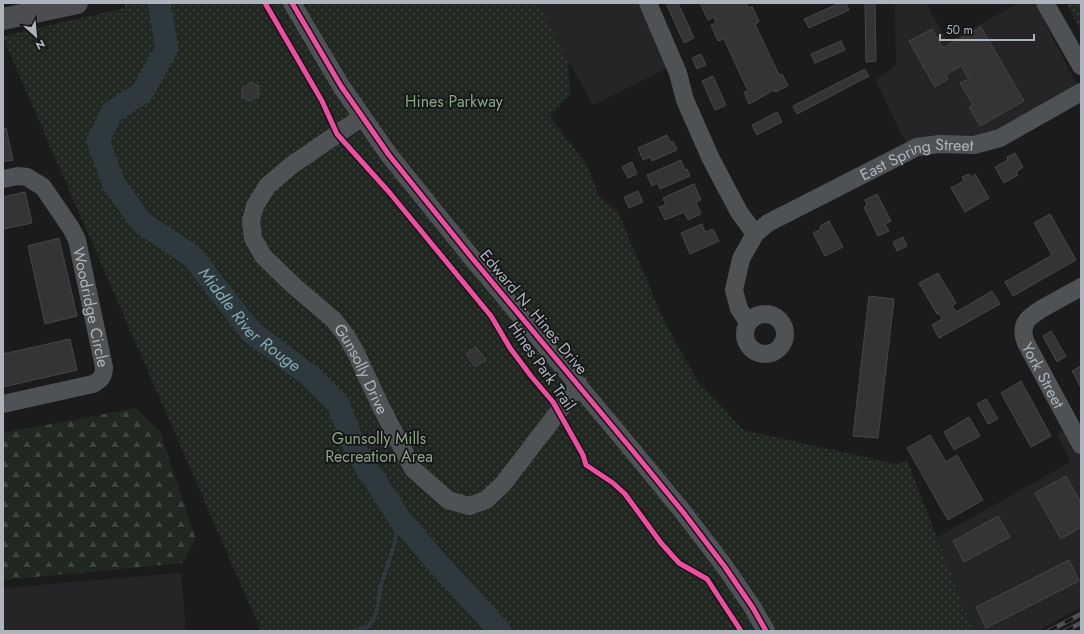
<svg xmlns="http://www.w3.org/2000/svg" width="1084" height="634" font-family="Jost,sans-serif">
  <style>
    .built { fill: #252527 }
    .forest { fill: url(#forest-firs) }
    .park { fill: url(#park-dots) }
    .lines { fill: none; stroke-linecap: round; stroke-linejoin: round }
    .stream { stroke: #2e393d; stroke-width: 4 }
    .river { stroke: #2e393d; stroke-width: 23 }
    .building { fill: #343435; stroke: #434647 }
    .minor { stroke: #4f5254; stroke-width: 18 }
    .major { stroke: #4c4d50; stroke-width: 22 }
    .rail-casing { stroke: #505152; stroke-width: 4.5 }
    .rail { stroke: #151517; stroke-width: 3; stroke-dasharray: 9; stroke-linecap: butt }
    .cycleway-casing { stroke: #151517; stroke-width: 8 }
    .cycleway { stroke: #ef4d9e; stroke-width: 5 }
    .labels { text-anchor: middle; dominant-baseline: central; stroke-width: 3.5; stroke-linejoin: round; paint-order: stroke }
    .park-label { font-size: 16px; fill: #89a684; stroke: #151517 }
    .street-label { font-size: 16px; fill: #adb4bb; stroke: #151517 }
    .water-label { font-size: 17px; font-style: italic; fill: #85a8b5; stroke: #151517 }
  </style>
  <defs>
    <pattern id="forest-firs" width="22" height="20" patternUnits="userSpaceOnUse"><rect width="22" height="20" fill="#212821"/><path d="M5 1l3.5 6h-7zM16 11l3.5 6h-7z" fill="#3f453f"/></pattern>
    <pattern id="park-dots" width="8" height="8" patternUnits="userSpaceOnUse"><rect width="8" height="8" fill="#212821"/><path d="M2 2h.1M6 6h.1" fill="none" stroke="#3f453f" stroke-width="1.8" stroke-linecap="round"/></pattern>
  </defs>
  <rect width="100%" height="100%" fill="#1b1b1b"/>
  <path class="built" d="M539,3H638L667,68L593,105L568,61Z
    M895,3H926L948,42L1018,3H1035L1078,87L984,138L932,135L908,145L901,133L875,80L896,66Z
    M1081,422V607L1038,631H973L937,537L1071,462L1057,435Z
    M181,573L186,631H3V588Z"/>
  <path class="forest" d="M136,408L160,431L196,539L183,563L3,580V433Z"/>
  <path class="park" d="M125,3H539L568,61L570,94L550,117L587,165L599,196L618,212L664,321L697,380L743,430L897,464L907,460L973,631H261L3,38V36L125,8Z
    M1066,3H1081V30Z"/>
  <g class="lines">
    <path class="stream" d="M353,631L367,627L373,621L377,610L380,588L393,549L400,519"/>
    <path class="river" id="s1" d="M159,3L167,48L142,93L112,112L98,141L114,184L142,223L192,256L251,332L310,376L338,404L357,453L400,519L435,560L500,631"/>
  </g>
  <path class="building" d="M666,3H678L694,38L684,43Z
    M700,3H746L748,8L752,6L759,22L755,24L779,75L782,74L788,86L775,92L774,90L749,104L744,92L748,91L724,39L718,41L711,25L716,23L714,17L708,20Z
    M840,3H846L849,10L809,28L804,19Z
    M865,3H875L876,61L866,62Z
    M981,27L1024,101L980,126L969,107L973,105L960,83L969,79L961,66L945,75L948,79L935,87L909,41L932,29L943,48Z
    M841,41L845,50L815,63L811,54Z
    M701,54L706,65L697,69L692,58Z
    M865,69L869,76L797,114L793,106Z
    M713,76L726,105L715,110L702,81Z
    M251,82L259,86V96L250,101L242,97V88Z
    M777,112L782,122L757,135L752,125Z
    M6,128L13,160L3,162V129Z
    M667,135L670,142L673,141L677,150L652,161L650,157L643,160L638,148Z
    M1015,153L1023,167L1016,172L1018,175L1004,183L995,167L1008,160L1007,157Z
    M681,160L685,170L687,169L690,176L660,189L657,183L652,186L647,175Z
    M632,162L637,174L628,178L622,167Z
    M969,174L971,177L975,174L989,198L965,212L951,188L964,181L962,177Z
    M694,184L701,200L696,202L701,214L688,220L684,212L665,220L659,207L666,205L663,198Z
    M638,191L643,202L629,208L624,197Z
    M25,192L32,223L3,229V197Z
    M877,194L891,221L885,224L889,231L878,236L864,207L867,205L865,200Z
    M1050,214L1076,260L1013,296L1005,282L1052,255L1034,223Z
    M829,221L843,247L825,256L813,233L821,229L820,226Z
    M702,224L705,232L713,229L719,241L690,254L681,233Z
    M903,237L907,246L897,251L893,242Z
    M59,238L77,316L45,324L28,246Z
    M938,273L956,303L952,306L956,312L992,291L1000,304L939,338L932,325L942,319L939,313L937,314L919,283Z
    M869,296L894,299L878,438L853,436Z
    M1051,331L1066,356L1057,362L1043,336Z
    M70,339L77,370L3,387V354Z
    M476,347L486,360L475,367L466,354Z
    M1081,366V385L1080,386L1072,371Z
    M1021,381L1051,436L1031,447L1001,393Z
    M986,399L998,419L988,424L977,404Z
    M969,417L980,436L954,450L944,432Z
    M930,435L946,462L957,455L983,500L948,520L907,448Z
    M1066,476L1081,503V527L1061,539L1035,493Z
    M998,516L1010,537L964,562L953,541Z
    M1069,560L1079,581L986,628L976,607Z"/>
  <g class="lines">
    <g class="minor">
      <path d="M292,3L341,86L389,155L472,258L633,451L683,512L725,567L753,608L766,631"/>
      <path d="M648,3L678,73L685,100L711,159L739,212L755,234"/>
      <path d="M1045,3L1081,66"/>
      <path id="s2" d="M362,117L292,165L267,186L255,206L251,221L253,238L263,256L294,286L334,320L347,337L356,353L380,405L413,469L448,500L469,506L486,500L503,484L579,385"/>
      <path id="s3" d="M3,179L18,176L27,177L43,187L71,228L77,240L104,367C104,376 101,380 93,384L3,404"/>
      <path id="s4" d="M1081,287C1070,294 1031,312 1026,322C1022,329 1023,336 1026,343L1081,445"/>
      <circle cx="765" cy="334" r="20"/>
      <path id="s5" d="M748,322L739,309L734,290L741,259L755,234L768,223L917,147L939,144L974,145L1000,138L1081,92"/>
    </g>
    <path class="major" d="M3,19L77,3"/>
    <defs>
      <path id="rail" d="M1049,631L1081,614
        M1065,631L1081,623"/>
    </defs>
    <use href="#rail" class="rail-casing"/>
    <use href="#rail" class="rail"/>
    <defs>
      <path id="cycleway" d="M265,3L322,101L337,134L389,192L491,316L510,348L531,376L553,402L583,455L586,465L613,483L625,494L661,543L679,563L707,579L741,631
        M292,3L341,86L389,155L472,258L633,451L683,512L725,567L753,608L766,631"/>
    </defs>
    <use href="#cycleway" class="cycleway-casing"/>
    <use href="#cycleway" class="cycleway"/>
  </g>
  <g class="labels">
    <g class="park-label">
      <text x="454" y="101">Hines Parkway</text>
      <text x="379" y="438">Gunsolly Mills<tspan x="379" dy="18">Recreation Area</tspan></text>
    </g>
    <g class="street-label">
      <text stroke="none"><textPath href="#s5" startOffset="277">East Spring Street</textPath></text>
      <text stroke="none"><textPath href="#s3" startOffset="175">Woodridge Circle</textPath></text>
      <text transform="translate(534 312) rotate(50)">Edward N. Hines Drive</text>
      <text transform="translate(542 366) rotate(55)">Hines Park Trail</text>
      <text stroke="none"><textPath href="#s2" startOffset="346">Gunsolly Drive</textPath></text>
      <text stroke="none"><textPath href="#s4" startOffset="124">York Street</textPath></text>
    </g>
    <g class="water-label">
      <text stroke="none"><textPath href="#s1" startOffset="405">Middle River Rouge</textPath></text>
    </g>
  </g>
  <rect width="1084" height="634" fill="none" stroke="#adb4bb" stroke-width="8"/>
  <g transform="translate(36 36) rotate(153)" stroke="#151517" stroke-width="3" paint-order="stroke">
  <path d="M0-3L7 15L0 10L-7 15Z" fill="#adb4bb"/>
  <text y="-6" font-size="11" font-weight="bold" text-anchor="middle" fill="#adb4bb">N</text>
  </g>
  <path d="M940 34v6h94v-6" fill="none" stroke="#adb4bb" stroke-width="2"/>
  <text x="946" y="34" font-size="12" fill="#adb4bb" stroke="#151517" stroke-width="3" paint-order="stroke">50 m</text>
</svg>
